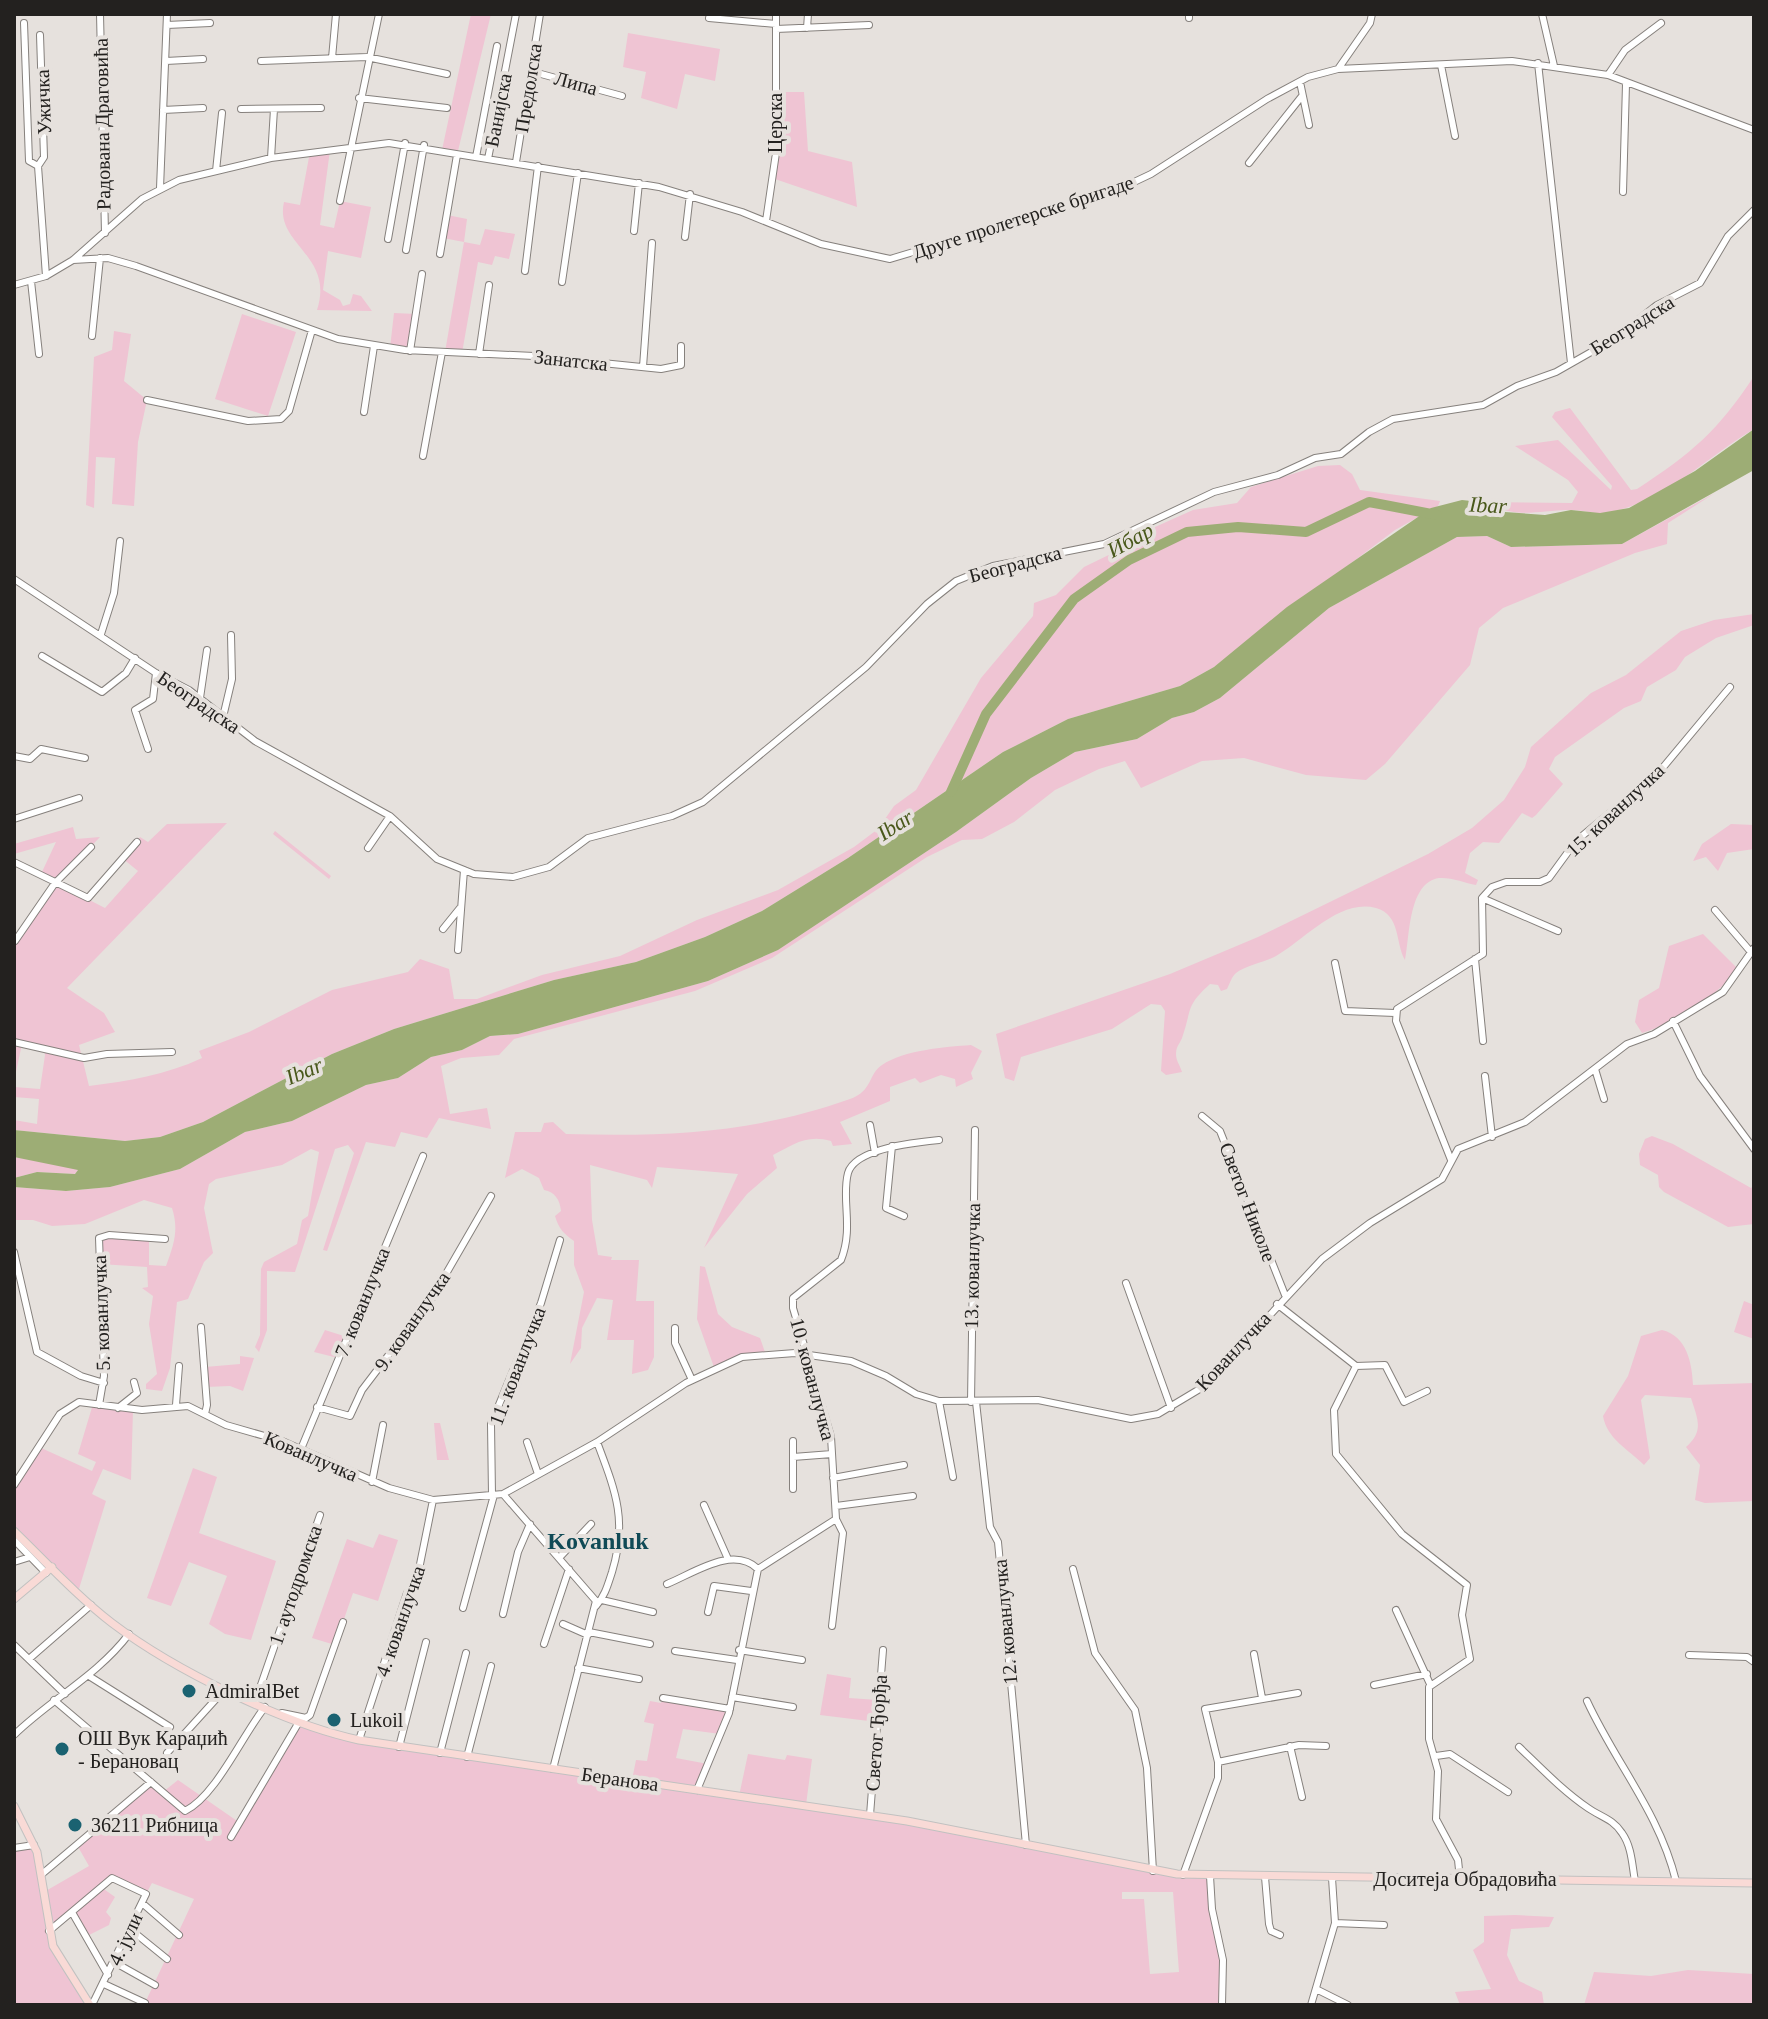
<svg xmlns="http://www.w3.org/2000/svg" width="1768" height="2019" font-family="'Times New Roman',serif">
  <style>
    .green { fill: #efc4d3; fill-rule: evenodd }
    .water { fill: #9dad75 }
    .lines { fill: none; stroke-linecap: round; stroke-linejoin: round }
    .river { stroke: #9dad75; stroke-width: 10 }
    .minor-casing { stroke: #86817d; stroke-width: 8 }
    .major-casing { stroke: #c1c1c0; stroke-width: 9 }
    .minor { stroke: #fff; stroke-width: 6 }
    .major { stroke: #f9dad6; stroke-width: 7 }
    .poi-dot { fill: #1a6271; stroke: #e6e1dd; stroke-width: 3 }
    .labels { text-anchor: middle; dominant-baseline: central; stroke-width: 8; stroke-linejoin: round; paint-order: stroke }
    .street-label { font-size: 20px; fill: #23211f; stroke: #e6e1dd }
    .poi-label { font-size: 20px; fill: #23211f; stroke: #e6e1dd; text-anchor: start }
    .water-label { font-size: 22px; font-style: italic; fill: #49581b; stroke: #e6e1dd }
    .quarter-label { font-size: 24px; font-weight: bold; fill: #104a56; stroke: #e6e1dd }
  </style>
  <rect width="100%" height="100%" fill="#e6e1dd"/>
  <path class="green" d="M471,14H491L457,155L442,150Z
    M628,33L720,49L715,81L685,74L677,109L641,98L646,72L623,67Z
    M775,92H804L808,151L852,162L857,207L772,178L776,153Z
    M330,150L320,225L334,228L340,201L371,207L361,258L328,251L323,290L340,300L343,306L350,304L353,294L361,296L372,311L317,310C335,255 274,244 284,202L300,205L310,152Z
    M447,215L467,219L464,242L480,245L485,229L515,234L509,259L495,256L492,265L478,262L462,353L445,352L464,242L443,238Z
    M394,313L416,314L410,351L390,348Z
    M242,314L296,332L268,416L215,399Z
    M114,331L131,334L124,381L147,400L138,442L134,506L112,504L115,458L96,457L94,508L86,505L94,357L112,350Z
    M1754,376V429C1706,457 1661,506 1603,513C1593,514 1583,510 1572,510C1532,510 1523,520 1481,502L1572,503L1578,492L1568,480L1515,446L1558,440L1611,490L1612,486L1552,417L1555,412L1570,408L1631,490L1637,489C1692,453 1718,431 1754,376Z
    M1340,465L1352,474L1360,490L1440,501L1438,506L1395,530L1214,667L1180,686L1068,719L1003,752L848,858L762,911L705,937L636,962L554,980L394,1029L332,1054L203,1122L160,1137L125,1141L14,1130V1120L37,1124L39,1099L14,1097V1087L40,1089L45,1055L44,1050L22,1044L14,1081V942L55,884L41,874L56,842L14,854V844L73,827L76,839L100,837L56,883L105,908L138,871L122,858L140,837L148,842L167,824L227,823L67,988L104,1013L115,1032L79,1045L89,1086C128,1081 166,1075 202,1058L199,1051L249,1032L332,990L408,972L420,959L449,969L454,999H477L542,975L620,956L697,920L778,890L854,847L878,829L894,806L916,790L981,678L1033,616L1034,603L1056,595L1084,567L1121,549L1135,536L1193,510L1237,503L1251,487L1318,466Z
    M1715,493L1668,523L1667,544L1635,553L1503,608L1479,628L1470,665L1385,764L1366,780L1306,775L1244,758L1202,761L1141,788L1125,761L1099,769L1055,790L1014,822L982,839L962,840L927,857L772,958L695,991L514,1039L499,1055L461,1058L441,1066L450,1114L487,1108L491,1129L439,1118L427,1138L401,1132L395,1147L366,1142L327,1251L323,1250L354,1153L348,1145L335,1149L295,1272L267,1271V1330L259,1352L255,1347L260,1335L261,1269L264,1262L297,1244L302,1220L308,1216L319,1152L311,1149L282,1165L216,1179L209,1184L204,1208L213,1253L204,1262L188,1299L177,1302L170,1368L162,1391L146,1389V1384L157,1374L149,1324L153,1296L142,1288L148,1287L147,1267L100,1264L101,1236L149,1237V1265L166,1266C174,1244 179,1230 172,1208L144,1200L85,1224L52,1226L33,1220H14V1187L66,1191L110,1187L180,1169L245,1132L292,1121L366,1085L398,1078L431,1057L462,1050L490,1036L518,1034L708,981L778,950L956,832L1031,778L1075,752L1137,739L1172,718L1194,712L1220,698L1329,608L1457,537L1487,536L1511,547L1622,544Z
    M1754,614V625L1716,638L1685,657L1676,670L1647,687L1641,701L1624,708L1555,757L1549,769L1563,784L1536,815L1532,818L1522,813L1499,843L1483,842L1470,853L1465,873L1478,880L1476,885C1465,883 1451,877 1439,878C1408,883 1410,936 1405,960C1395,943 1401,915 1376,908C1340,898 1304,940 1276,956C1265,962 1246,965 1236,973C1232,976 1229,985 1227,989L1221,991L1218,985L1210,984C1186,1006 1192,1008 1183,1035C1181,1043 1176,1045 1176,1054C1176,1061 1180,1065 1182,1072L1166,1075L1161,1071L1165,1011L1161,1005L1151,1004L1112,1029L1021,1057L1014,1081L1005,1078L996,1034L1170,974L1258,937L1428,854L1472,828L1504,800L1525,767L1531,747L1591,693L1626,675L1681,631L1714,620Z
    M1731,824L1754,825V849L1727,853L1718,871L1706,857L1693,861L1702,844Z
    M275,831L331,876L329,879L273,834Z
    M1703,934L1737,968C1727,991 1667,1026 1642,1033L1635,1022L1639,1000L1659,988L1669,946Z
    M971,1045L982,1051L971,1073L973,1079L956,1087L955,1079L941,1075L920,1083L915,1078L890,1087V1101L840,1122L852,1144L833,1146L831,1141C806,1134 793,1145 773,1155L777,1168L747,1194L704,1248L738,1174L657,1167L652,1188L647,1180L590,1165L592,1220L598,1255L612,1257L611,1260H639L636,1301H654V1357L648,1370L632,1374L634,1340H607L613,1300L597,1298L582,1328L581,1348L570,1364L584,1292L574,1265V1241C563,1233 559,1229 555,1216L561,1211C560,1200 555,1192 544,1190L539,1178L522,1169L505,1178L515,1132H541L544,1123L553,1122L566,1134C667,1137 754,1133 850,1099C873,1091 868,1074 882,1065C904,1050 945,1047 971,1045Z
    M1652,1136L1673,1144L1751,1188L1754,1185V1224L1728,1227L1664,1192L1659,1187L1658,1175L1640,1165L1639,1154L1645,1139Z
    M14,1157L23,1158L79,1169L75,1174L37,1172L14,1178Z
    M700,1266L705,1267L718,1314L732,1327L760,1338L766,1355L742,1357L715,1370L697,1319Z
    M1744,1301L1754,1305V1339L1734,1332Z
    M325,1330L347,1337L338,1358L314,1352Z
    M1662,1330C1687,1336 1692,1363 1693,1385L1754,1383V1501L1705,1503L1695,1500L1700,1465L1686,1447C1704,1431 1698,1420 1691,1398L1645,1395L1641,1400L1650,1458L1644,1465C1628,1449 1607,1439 1603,1416L1628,1376L1641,1336Z
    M240,1356L254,1358L243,1391L230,1386L206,1387L205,1367L240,1364Z
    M93,1404L133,1410L131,1480L103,1469L92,1494L106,1501L78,1592L14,1530V1485L39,1447L92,1471L96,1462L78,1454Z
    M434,1423H440L449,1460H437Z
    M193,1468L217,1477L199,1533L276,1561L251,1640L225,1634L209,1624L227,1576L189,1562L171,1606L147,1598Z
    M379,1534L398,1540L378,1601L353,1593L335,1645L312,1638L347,1539L373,1548Z
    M827,1674L851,1678L849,1698L878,1700L877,1722L820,1715Z
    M663,1698L730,1709L720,1734L683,1729L676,1758L708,1764L697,1789L739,1796L748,1754L785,1760L787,1755L812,1759L806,1805L1210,1876L1212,1909L1223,1960L1222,2005H144L194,1899L152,1883L146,1894L115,1878L101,1887L115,1897L106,1912L111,1918L109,1925L85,1937L72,1914L49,1931L90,2005H14V1848L34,1845L44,1892L89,1866L77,1845L151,1782L163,1792L178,1780L240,1823L299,1722L338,1735L632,1780L636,1760L647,1761L654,1724L644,1722L650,1701L661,1703ZM1122,1892H1173L1179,1972L1150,1974L1144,1899H1122Z
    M1515,1915L1554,1917L1549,1927L1511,1929L1507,1955L1519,1981L1542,1992L1544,2005H1460L1455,1992L1491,1989L1473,1950L1484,1942V1916Z
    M1688,1970L1754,1974V2005H1584L1594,1972L1651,1976Z"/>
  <path class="water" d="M1754,429V470L1622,544L1511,547L1487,536L1457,537L1329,608L1220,698L1194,712L1172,718L1137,739L1075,752L1031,778L956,832L778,950L708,981L518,1034L490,1036L462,1050L431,1057L398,1078L366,1085L292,1121L245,1132L180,1169L110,1187L66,1191L14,1187V1178L37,1172L75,1174L78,1170L14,1157V1130L125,1141L160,1137L203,1122L332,1054L394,1029L554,980L636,962L705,937L762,911L848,858L1003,752L1068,719L1180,686L1214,667L1287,607L1431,508L1462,500L1481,502L1505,512L1545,515L1571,510L1600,513L1629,508L1695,471Z"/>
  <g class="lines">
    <path class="river" d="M951,792L986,714L1074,599L1129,560L1187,532L1238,527L1306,532L1369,502L1437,515"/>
    <defs>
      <path id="minor" d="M100,14L105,233
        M1372,14L1370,23L1338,69L1512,61L1608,75L1754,130
        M1542,14L1554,66
        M709,18L776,24
        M1189,18V14
        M24,23L29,161L38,166
        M167,25L210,23
        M807,28L808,14
        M776,29L869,25
        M40,35L44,157L38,166L46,276
        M332,58L336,14
        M166,61L203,59
        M261,61L367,57L447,74
        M1538,63L1571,363
        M1441,65L1455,136
        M530,71L622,96
        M1608,75L1625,50L1661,23
        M1300,82L1309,125
        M359,98L447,108
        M241,109L321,108
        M163,110L203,108
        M476,157L497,46
        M271,158L274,109
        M488,159L516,14
        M516,162L540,14
        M1249,163L1302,96
        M216,171L222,113
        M160,188L167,14
        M1623,192L1626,84
        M340,201L379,14
        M766,221L776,153V14
        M634,231L639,183
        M685,237L690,194
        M388,239L405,143
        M406,250L424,145
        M440,254L457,155
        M73,260L108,258L136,266L338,339L405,350L534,356L661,369L681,365V346
        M525,271L538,166
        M31,281L39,354
        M562,282L578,173
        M14,285L46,276L73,260L142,199L179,180L271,158L389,143L659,187L742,212L821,244L890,259L1113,192L1151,174L1267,99L1308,77L1338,69
        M92,336L100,258
        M410,351L422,274
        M479,354L489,285
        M643,367L652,243
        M147,400L248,421L281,419L289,411L312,330
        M364,412L374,346
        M423,456L442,352
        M14,579L156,673L189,690L255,741L390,816L437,859L474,874L513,877L549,867L588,838L672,816L703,802L866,667L927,604L956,581L993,566L1104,544L1214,492L1278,475L1315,458L1341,454L1369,432L1393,419L1483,405L1517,386L1556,372L1614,339L1657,305L1700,283L1728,236L1754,210
        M101,634L114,593L120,541
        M42,656L102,692L126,673L135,658
        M200,698L207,650
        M223,717L232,679L231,635
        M148,749L135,710L153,699L156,673
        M14,756L30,759L41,749L85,758
        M14,819L79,798
        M368,848L390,816
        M14,862L88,898L137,842
        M1482,898L1558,931
        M1715,910L1750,951
        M443,929L460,908
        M15,941L55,883L91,847
        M458,950L464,870
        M1475,959L1483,1041
        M1335,963L1345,1011L1395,1013
        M1673,1021L1700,1076L1754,1149
        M14,1042L84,1058L107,1054L172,1052
        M1595,1069L1604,1099
        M1485,1076L1492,1137
        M1202,1116L1220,1131L1285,1295
        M870,1125L875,1153
        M892,1146L886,1208L904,1216
        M1451,1160L1396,1021L1397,1009L1483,954L1482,898L1492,887L1506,882H1540L1549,878L1576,841L1660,771L1730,687
        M14,1252L37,1352L81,1376L104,1383
        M1126,1283L1171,1408
        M1277,1304L1356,1366L1334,1410L1336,1454L1402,1534L1467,1585L1462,1615L1470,1659L1429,1687V1739L1438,1771L1436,1819L1458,1860L1460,1879
        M201,1327L207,1405L205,1414
        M675,1328V1343L692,1380
        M1356,1366L1385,1365L1404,1402L1427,1391
        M939,1401L953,1477
        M971,1402L975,1130
        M976,1402L990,1527L998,1542L1026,1845
        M99,1405L104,1376L99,1238L109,1235L165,1239
        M176,1405L179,1366
        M317,1407L350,1416L362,1390L432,1298L491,1196
        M118,1408L137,1393L134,1382
        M793,1441V1489
        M527,1442L538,1474
        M301,1449L423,1156
        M793,1457L832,1454
        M833,1478L904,1465
        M372,1482L383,1425
        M14,1485L60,1414L79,1402L142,1410L188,1406L226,1425L282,1441L389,1488L433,1500L503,1494L597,1442L686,1383L742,1357L795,1353L851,1361L886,1376L916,1394L939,1401L1038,1400L1131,1419L1158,1414L1203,1387L1322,1259L1370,1223L1442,1179L1458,1149L1525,1122L1627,1044L1654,1034L1723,992L1754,948
        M503,1494L596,1601L553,1769
        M492,1495L491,1424L541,1303L560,1240
        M704,1505L728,1559
        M836,1506L913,1496
        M14,1540L46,1573
        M559,1558L591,1524
        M14,1562L30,1557
        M1073,1569L1095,1653L1135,1710L1147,1768L1153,1871
        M667,1584C694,1573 733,1545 758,1569
        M602,1600L653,1612
        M596,1606C605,1596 608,1584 612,1572C628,1520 615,1490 597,1442
        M463,1608L494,1495
        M1396,1610L1430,1684
        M708,1612L714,1586L751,1591
        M503,1614L518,1552L530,1524
        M563,1624L588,1635
        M832,1626L843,1533L836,1519
        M589,1632L650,1644
        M544,1644L569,1569
        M14,1645L65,1694
        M739,1650L802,1660
        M675,1651L737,1660
        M1254,1654L1262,1698
        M1689,1655L1747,1657L1754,1662
        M29,1659L91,1605
        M578,1668L639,1679
        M89,1676L170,1727
        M1374,1685L1427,1674
        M732,1697L793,1707
        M663,1698L730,1709
        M54,1700L185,1811C216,1796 243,1734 265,1707
        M1587,1701C1616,1764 1659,1812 1676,1881
        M255,1702L320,1515
        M282,1713L306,1718L310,1715L343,1622
        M14,1735C51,1699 97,1676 129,1634
        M359,1740L407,1593L416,1584L433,1500
        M1290,1746L1302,1797
        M399,1747L426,1642
        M1519,1747C1541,1768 1563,1791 1588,1808C1601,1817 1613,1819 1622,1833C1632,1847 1632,1865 1635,1881
        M167,1753L226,1688
        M440,1753L466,1653
        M1436,1756L1450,1754L1508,1792
        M467,1757L491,1666
        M1218,1762L1299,1745L1326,1746
        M697,1790L729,1713L758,1569L836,1519L831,1437L793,1308V1298L841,1260C854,1227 841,1199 848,1173C855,1148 918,1142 939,1140
        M870,1815L883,1650
        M231,1837L299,1722
        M14,1848L34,1845
        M42,1874L151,1782
        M1183,1875L1218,1778V1762L1205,1709L1298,1693
        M1210,1876L1212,1909L1223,1960L1222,2005
        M1265,1877L1269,1924L1271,1931L1280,1935
        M142,1903L179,1935
        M73,1914L108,1975
        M1335,1923L1384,1925
        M130,1929L167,1959
        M49,1931L112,1878L146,1894L92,2005
        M114,1962L155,1985
        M104,1984L145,2003
        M1316,1989L1348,2005
        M1311,2005L1335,1923L1332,1878"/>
      <path id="major" d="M14,1531C46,1562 77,1596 112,1623C174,1670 284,1724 359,1740L907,1821L1177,1874L1754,1883
        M14,1599L52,1567
        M14,1806L37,1852L53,1946L90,2005"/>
    </defs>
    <use href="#minor" class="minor-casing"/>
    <use href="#major" class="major-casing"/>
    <use href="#minor" class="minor"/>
    <use href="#major" class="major"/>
  </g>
  <g class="poi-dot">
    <circle cx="189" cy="1691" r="8"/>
    <circle cx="334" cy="1720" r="8"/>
    <circle cx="62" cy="1749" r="8"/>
    <circle cx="75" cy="1825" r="8"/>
  </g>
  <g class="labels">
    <g class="street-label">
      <text transform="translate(576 83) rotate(15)">Липа</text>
      <text transform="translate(528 88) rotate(-81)">Предолска</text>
      <text transform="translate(43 102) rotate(-92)">Ужичка</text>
      <text transform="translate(498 110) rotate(-79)">Банијска</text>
      <text transform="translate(775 123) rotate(-90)">Церска</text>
      <text transform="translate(102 124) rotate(-91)">Радована Драговића</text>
      <text transform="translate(1023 217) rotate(-18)">Друге пролетерске бригаде</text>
      <text transform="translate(1632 325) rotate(-32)">Београдска</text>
      <text transform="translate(571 360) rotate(6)">Занатска</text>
      <text transform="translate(1015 564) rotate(-15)">Београдска</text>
      <text transform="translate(199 702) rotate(34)">Београдска</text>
      <text transform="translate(1615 810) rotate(-43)">15. кованлучка</text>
      <text transform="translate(1248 1202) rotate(69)">Светог Николе</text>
      <text transform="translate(972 1266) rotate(-89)">13. кованлучка</text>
      <text transform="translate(362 1302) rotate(-68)">7. кованлучка</text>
      <text transform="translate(101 1313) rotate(-92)">5. кованлучка</text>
      <text transform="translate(412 1321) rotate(-55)">9. кованлучка</text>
      <text transform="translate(1233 1351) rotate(-47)">Кованлучка</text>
      <text transform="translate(517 1366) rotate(-69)">11. кованлучка</text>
      <text transform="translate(813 1379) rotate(75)">10. кованлучка</text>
      <text transform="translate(311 1456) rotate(23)">Кованлучка</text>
      <text transform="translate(295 1585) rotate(-71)">1. аутодромска</text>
      <text transform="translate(400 1621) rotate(-71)">4. кованлучка</text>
      <text transform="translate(1005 1622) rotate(-95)">12. кованлучка</text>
      <text transform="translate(876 1733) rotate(-86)">Светог Ђорђа</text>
      <text transform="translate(620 1779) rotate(8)">Беранова</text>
      <text x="1465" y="1879">Доситеја Обрадовића</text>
      <text transform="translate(125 1939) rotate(-65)">4. јули</text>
    </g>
    <g class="poi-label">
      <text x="205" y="1691">AdmiralBet</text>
      <text x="350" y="1720">Lukoil</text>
      <text x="78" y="1738">ОШ Вук Караџић<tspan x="78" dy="23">- Берановац</tspan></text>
      <text x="91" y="1825">36211 Рибница</text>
    </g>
    <g class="water-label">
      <text transform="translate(1488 505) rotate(3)">Ibar</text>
      <text transform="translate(1130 540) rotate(-29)">Ибар</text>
      <text transform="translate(895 825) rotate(-33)">Ibar</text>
      <text transform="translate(304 1071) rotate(-23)">Ibar</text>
    </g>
    <g class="quarter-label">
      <text x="598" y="1541">Kovanluk</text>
    </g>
  </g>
  <rect width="1768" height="2019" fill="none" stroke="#23211f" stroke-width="32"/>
</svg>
